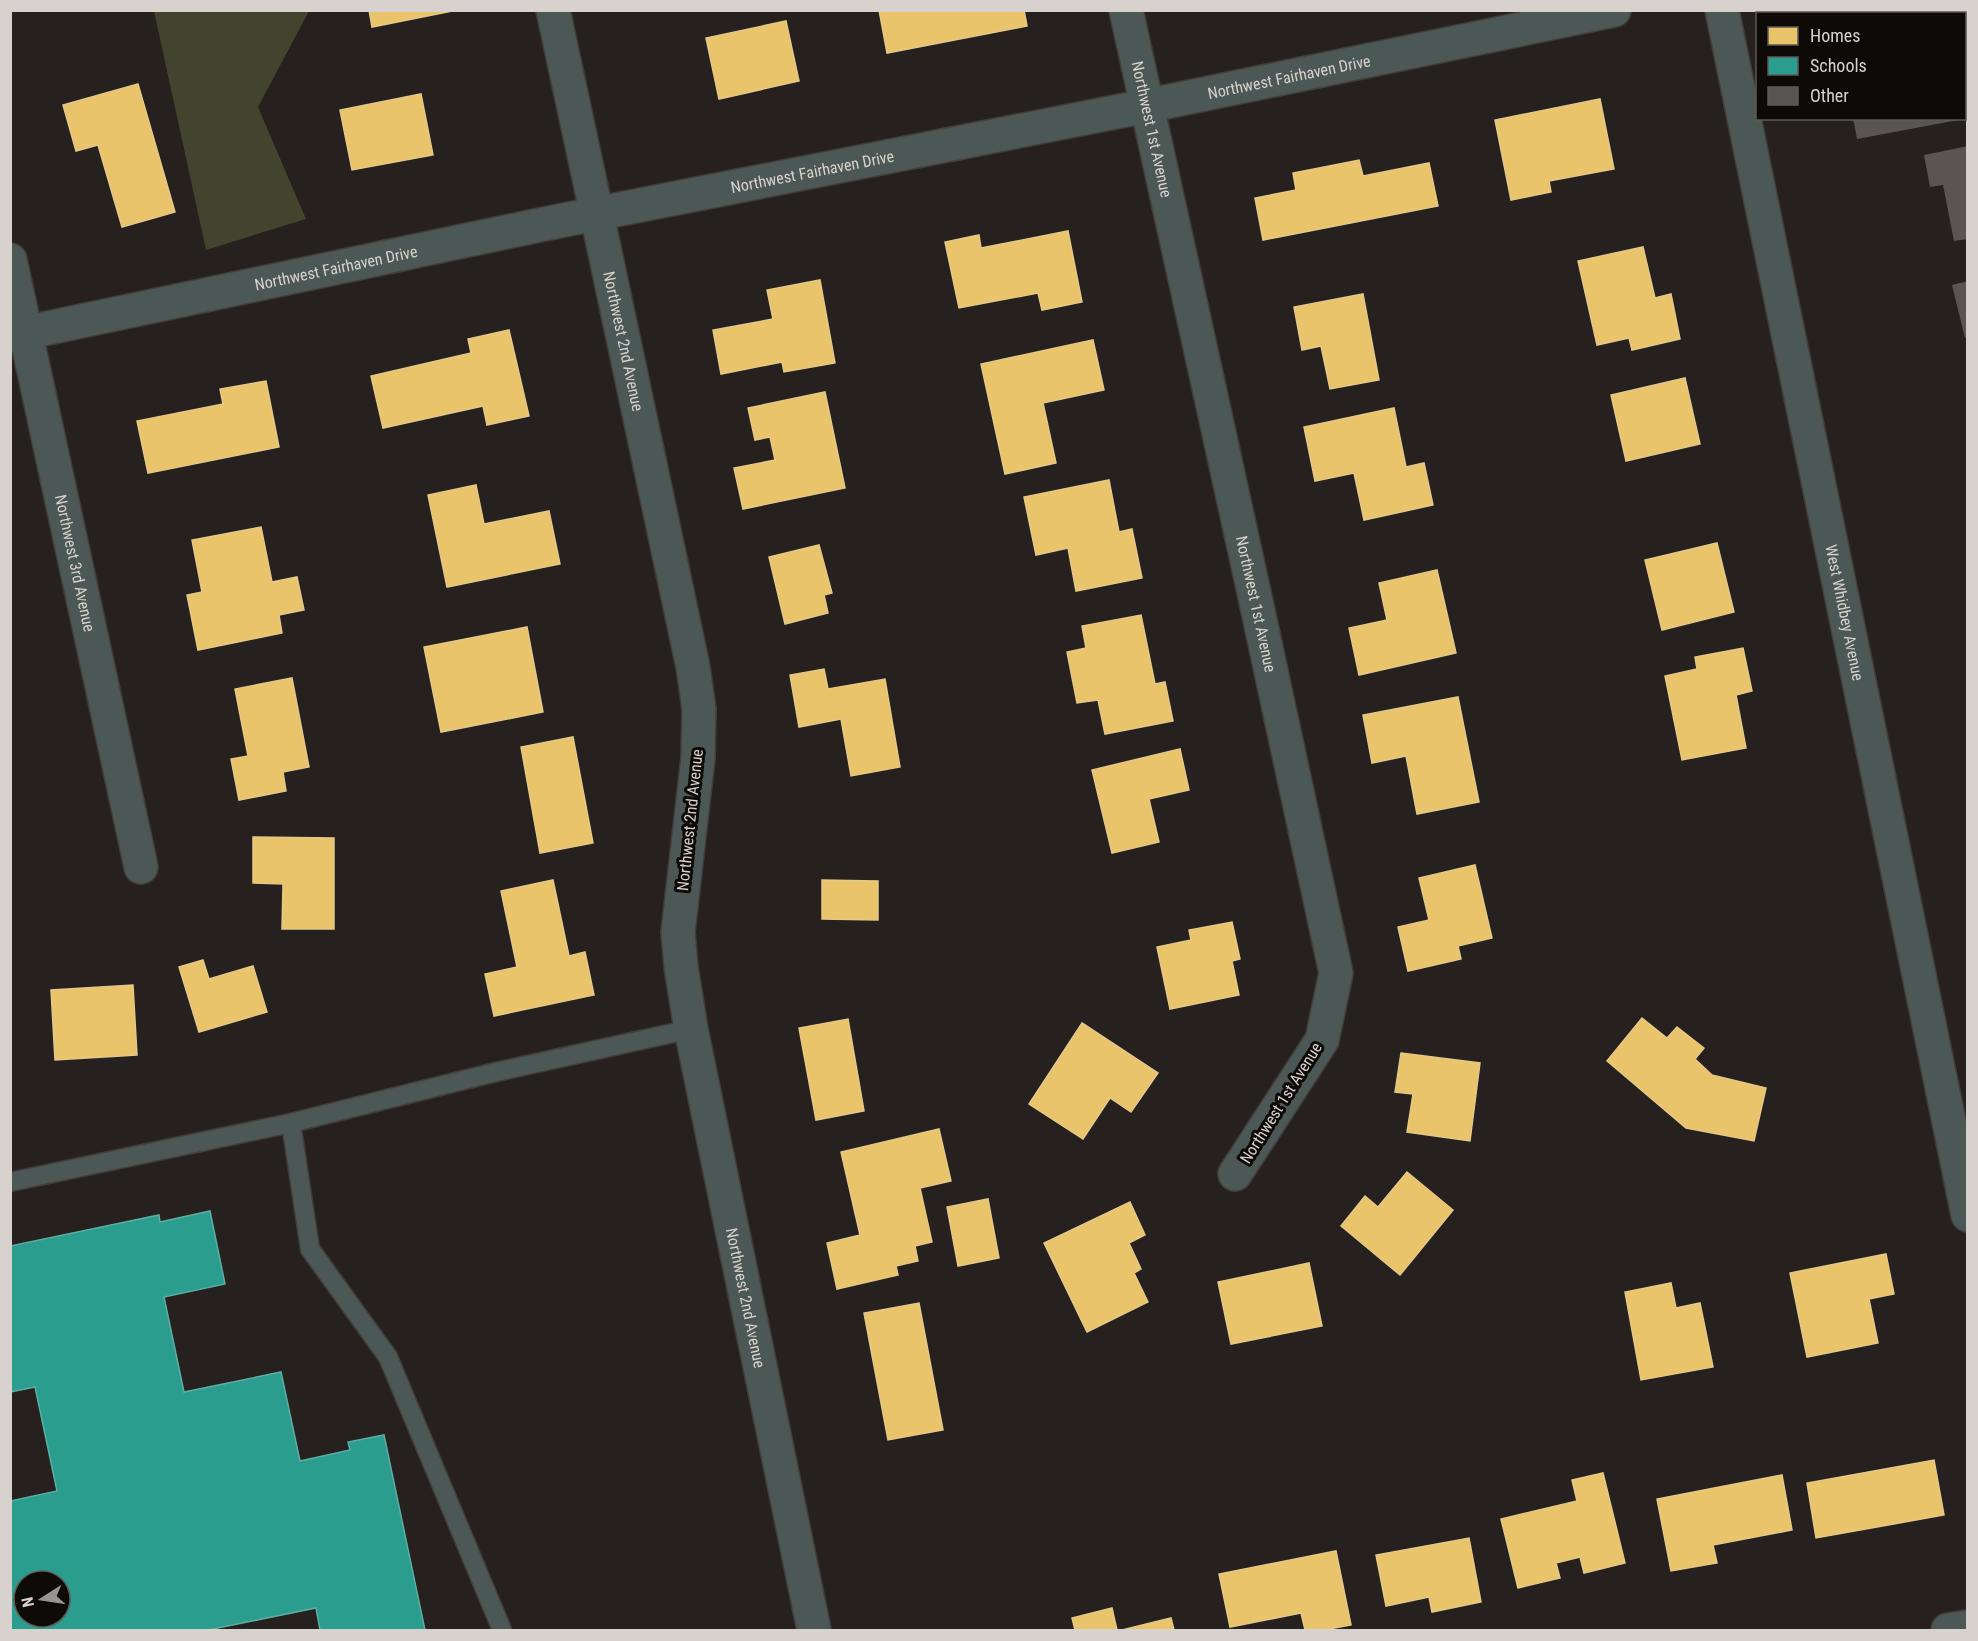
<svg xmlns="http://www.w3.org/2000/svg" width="1978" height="1641" font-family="'Roboto Condensed',sans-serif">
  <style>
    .green { fill: #43442e }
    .homes { fill: #e9c46a; stroke: #e4c888; stroke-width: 1.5 }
    .schools { fill: #2a9d8f; stroke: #5eada2; stroke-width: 1.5; fill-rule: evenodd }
    .building { fill: #5a5552 }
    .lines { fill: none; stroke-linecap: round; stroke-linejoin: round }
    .service-casing { stroke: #423d3b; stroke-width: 21 }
    .minor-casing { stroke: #423d3b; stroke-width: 36 }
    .tertiary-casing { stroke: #423d3b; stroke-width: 36 }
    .service { stroke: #4c5855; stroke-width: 18 }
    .minor { stroke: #4c5855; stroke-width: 33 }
    .tertiary { stroke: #4c5855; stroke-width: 33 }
    .labels { text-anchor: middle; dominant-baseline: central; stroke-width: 6; stroke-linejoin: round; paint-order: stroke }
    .street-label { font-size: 16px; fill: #d8d2ce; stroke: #0e0a08 }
  </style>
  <rect width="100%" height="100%" fill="#26201e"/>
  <path class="green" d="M154,11H309L258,107L306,219L206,250Z"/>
  <path class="homes" d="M369,10H453V11L372,27Z
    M879,10H1024L1027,26L887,53Z
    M786,21L799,81L719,99L706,38Z
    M138,84L175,212L122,227L98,145L76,151L63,105Z
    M421,94L433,155L352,170L340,110Z
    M1600,99L1614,169L1549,181L1551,192L1511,200L1495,120Z
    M1359,160L1363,176L1429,163L1438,206L1263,240L1255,198L1296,190L1293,173Z
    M1068,231L1082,302L1042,310L1038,293L959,308L945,242L979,235L981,248Z
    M1643,247L1655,298L1671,294L1680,339L1632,350L1629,338L1597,345L1578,261Z
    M820,280L835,363L784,372L782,362L721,374L713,330L773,319L767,290Z
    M1363,294L1379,380L1330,389L1321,346L1302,350L1294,307Z
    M509,330L529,416L487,425L483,406L383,428L371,376L471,353L468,339Z
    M1093,340L1104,390L1043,403L1056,463L1005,474L981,364Z
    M1685,378L1700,444L1626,461L1611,395Z
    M266,381L279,447L148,473L137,421L223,404L220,389Z
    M825,392L845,488L743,509L734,468L775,460L770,437L755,440L748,408Z
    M1394,408L1406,467L1424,463L1433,505L1364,520L1354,473L1315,481L1304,427Z
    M1109,480L1119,532L1132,529L1142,578L1076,591L1068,548L1036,555L1024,497Z
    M476,485L484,524L549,511L560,564L447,587L428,495Z
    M261,527L272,582L297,577L304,610L279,615L282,633L198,650L187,595L202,592L192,540Z
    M1717,543L1734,612L1662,630L1645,560Z
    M819,545L832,593L824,595L828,613L785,624L769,557Z
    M1437,570L1456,653L1359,675L1349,628L1387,620L1379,583Z
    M1141,615L1155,684L1165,682L1173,721L1105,734L1098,700L1077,703L1067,652L1086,648L1082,626Z
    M527,627L543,712L441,732L424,647Z
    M1743,648L1752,691L1736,695L1746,748L1682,760L1665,676L1697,669L1695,657Z
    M824,669L828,689L885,679L900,767L851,776L841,719L799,727L790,675Z
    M292,678L309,767L283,772L286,791L239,800L231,759L248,756L235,689Z
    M1458,697L1479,802L1417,814L1406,756L1372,763L1363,715Z
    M573,737L593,843L540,853L521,747Z
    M1180,749L1189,790L1149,799L1159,842L1112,853L1092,770Z
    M253,837L334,838V929H282L283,884L253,883Z
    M1475,865L1492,938L1458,946L1461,959L1408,971L1398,927L1429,920L1419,878Z
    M553,880L569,956L585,952L594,995L494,1016L485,974L517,967L501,891Z
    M822,880L878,881V920L822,919Z
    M1232,922L1240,959L1232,961L1239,995L1170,1009L1157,947L1191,940L1189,930Z
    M203,960L209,979L253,966L267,1012L199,1032L179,967Z
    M133,985L137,1055L55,1060L51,990Z
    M1642,1018L1667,1038L1677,1027L1704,1048L1695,1059L1712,1075L1766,1088L1754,1141L1686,1128L1607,1061Z
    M848,1019L864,1111L816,1120L799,1028Z
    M1082,1023L1158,1073L1131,1112L1110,1098L1083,1139L1029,1104Z
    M1401,1053L1480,1063L1470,1141L1407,1132L1413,1094L1395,1092Z
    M939,1129L951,1181L920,1188L932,1242L915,1246L918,1261L896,1266L898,1275L837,1289L827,1243L860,1235L841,1152Z
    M1407,1172L1453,1210L1400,1275L1341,1226L1365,1196L1378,1207Z
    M988,1199L999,1258L958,1266L947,1207Z
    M1130,1202L1145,1235L1129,1243L1141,1269L1134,1273L1148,1302L1087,1332L1044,1243Z
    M1886,1254L1894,1294L1869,1299L1878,1343L1807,1357L1790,1273Z
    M1309,1263L1322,1326L1231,1344L1218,1282Z
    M1671,1283L1676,1308L1700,1303L1713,1367L1641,1380L1625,1292Z
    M919,1303L943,1430L888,1440L864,1313Z
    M1934,1460L1944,1515L1816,1538L1807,1483Z
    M1603,1473L1625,1563L1584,1573L1580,1557L1556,1563L1560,1578L1518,1588L1501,1519L1577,1501L1572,1480Z
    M1782,1475L1792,1530L1713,1545L1717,1563L1671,1571L1657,1499Z
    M1469,1538L1481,1602L1432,1612L1429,1597L1386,1606L1376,1555Z
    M1336,1551L1351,1625L1324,1630H1305L1301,1613L1230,1627L1219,1574Z
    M1112,1608L1117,1630H1075L1072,1618Z
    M1171,1618L1174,1630H1122Z"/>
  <path class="schools" d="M210,1211L225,1284L164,1297L184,1392L281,1372L300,1461L350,1450L348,1442L384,1435L425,1630H320L316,1608L208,1630H10V1501L57,1491L35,1387L10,1392V1246L159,1215L160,1222ZM24,1581H60V1617H24Z"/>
  <path class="building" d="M1853,118H1957L1958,120L1857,139Z
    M1968,146V239L1954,241L1943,185L1930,187L1924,155Z
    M1968,281V337L1965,338L1952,285Z"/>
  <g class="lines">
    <defs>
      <path id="service" d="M291,1123L310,1249L388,1357L502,1630
        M10,1182L291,1123L496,1072L691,1029"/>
      <g id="minor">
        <path d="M553,10L597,215"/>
        <path id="s1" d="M1126,10L1255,597L1336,973L1322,1040L1235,1174"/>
        <path id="s2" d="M10,260L141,867"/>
        <path id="s3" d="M10,336L549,223L1146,106L1614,10"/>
        <path d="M1948,1630L1968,1627"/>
      </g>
      <g id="tertiary">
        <path id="s4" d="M1722,10L1968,1215"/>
        <path id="s5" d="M597,215L693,667L699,709L698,758L678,932L681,967L691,1029L814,1630"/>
      </g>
    </defs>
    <use href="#service" class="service-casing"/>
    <use href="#minor" class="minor-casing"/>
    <use href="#tertiary" class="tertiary-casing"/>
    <use href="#service" class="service"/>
    <use href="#minor" class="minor"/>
    <use href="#tertiary" class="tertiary"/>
  </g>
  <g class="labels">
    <g class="street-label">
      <text stroke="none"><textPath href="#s3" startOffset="1305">Northwest Fairhaven Drive</textPath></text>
      <text stroke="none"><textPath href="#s1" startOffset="122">Northwest 1st Avenue</textPath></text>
      <text stroke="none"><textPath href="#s3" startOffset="819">Northwest Fairhaven Drive</textPath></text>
      <text stroke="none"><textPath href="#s3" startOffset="333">Northwest Fairhaven Drive</textPath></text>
      <text stroke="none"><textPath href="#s5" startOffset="129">Northwest 2nd Avenue</textPath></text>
      <text stroke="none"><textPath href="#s2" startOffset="310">Northwest 3rd Avenue</textPath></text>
      <text stroke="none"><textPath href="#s1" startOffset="608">Northwest 1st Avenue</textPath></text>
      <text stroke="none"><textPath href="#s4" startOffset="615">West Whidbey Avenue</textPath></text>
      <text transform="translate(690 820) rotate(-84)">Northwest 2nd Avenue</text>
      <text transform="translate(1281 1103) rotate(-58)">Northwest 1st Avenue</text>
      <text stroke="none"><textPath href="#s5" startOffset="1101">Northwest 2nd Avenue</textPath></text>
    </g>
  </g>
  <rect width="1978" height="1641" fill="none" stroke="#d8d2ce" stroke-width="24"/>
  <rect x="1756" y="12" width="210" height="108" fill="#0e0a08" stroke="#5f5a57" stroke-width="1.5"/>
  <rect x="1768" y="27" width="30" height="18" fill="#e9c46a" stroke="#5f5a57" stroke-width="1.5"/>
  <text x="1810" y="42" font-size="18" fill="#d8d2ce">Homes</text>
  <rect x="1768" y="57" width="30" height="18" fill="#2a9d8f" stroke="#5f5a57" stroke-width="1.5"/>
  <text x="1810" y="72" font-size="18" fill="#d8d2ce">Schools</text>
  <rect x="1768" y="87" width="30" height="18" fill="#5a5552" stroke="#5f5a57" stroke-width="1.5"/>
  <text x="1810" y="102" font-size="18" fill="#d8d2ce">Other</text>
  <g transform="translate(42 1599) rotate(258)"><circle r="28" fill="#0e0a08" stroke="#5f5a57" stroke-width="1.5"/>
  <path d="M0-4.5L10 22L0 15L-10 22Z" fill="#9a9490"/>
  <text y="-9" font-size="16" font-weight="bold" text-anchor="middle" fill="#d8d2ce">N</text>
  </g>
</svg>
